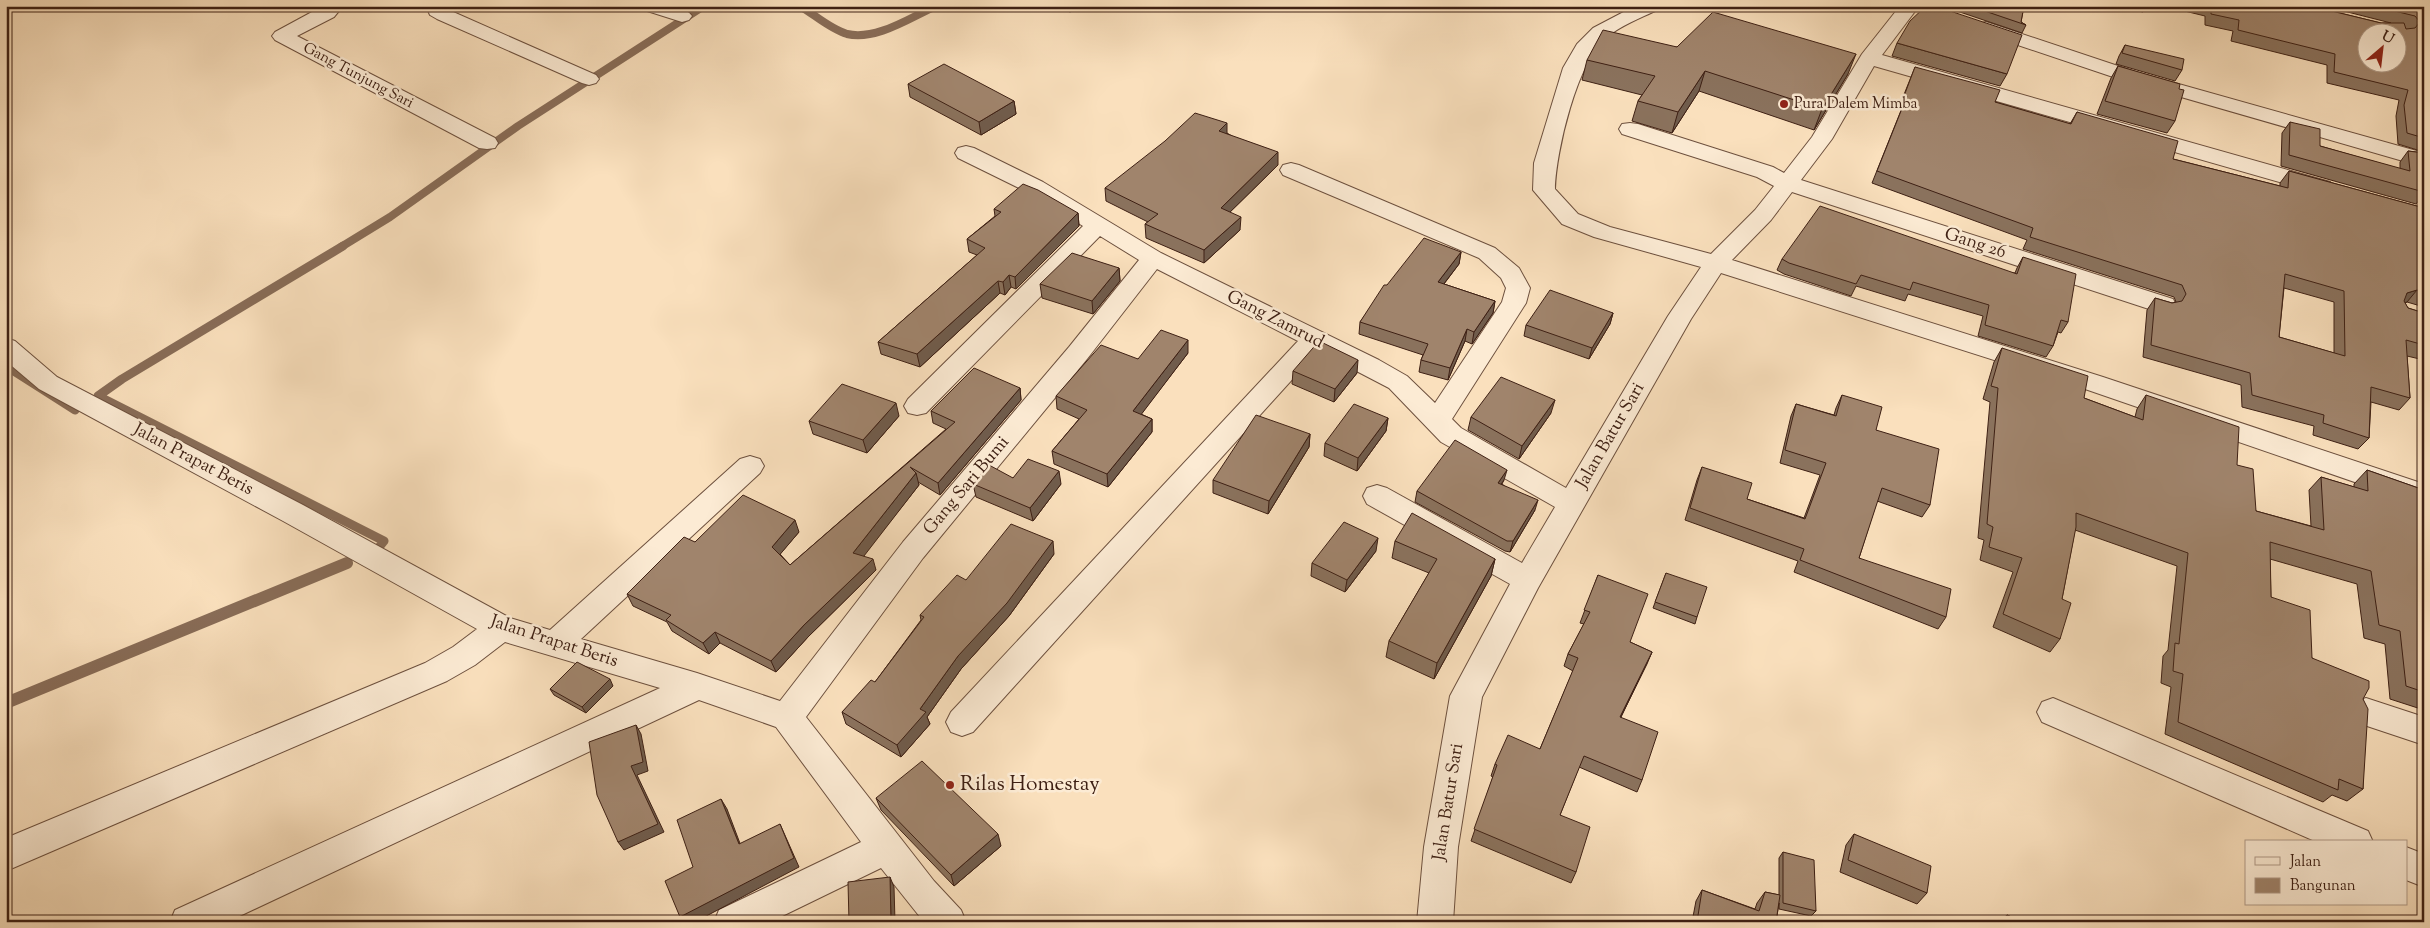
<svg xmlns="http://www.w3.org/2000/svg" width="2430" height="928" font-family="'Sorts Mill Goudy',serif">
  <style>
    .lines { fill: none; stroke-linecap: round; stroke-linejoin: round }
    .stream-far2 { stroke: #886c57; stroke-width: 8 }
    .stream-far1 { stroke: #886c57; stroke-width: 9 }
    .stream { stroke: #886c57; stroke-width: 12 }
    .street-casing { stroke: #6d503e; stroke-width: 2 }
    .street { fill: #fcebd4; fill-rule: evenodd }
    .wall { fill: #8a725d; stroke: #3e2014; fill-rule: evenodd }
    .shaded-wall { fill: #705c4c; stroke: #3e2014 }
    .building { fill: #a0846c; stroke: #3e2014; fill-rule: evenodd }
    .poi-dot { fill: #8f2418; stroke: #fcebd4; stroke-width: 2 }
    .labels { text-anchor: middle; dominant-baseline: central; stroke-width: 5; stroke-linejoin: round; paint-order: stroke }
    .far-street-label { font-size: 15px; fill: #3e2014; stroke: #fcebd4 }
    .far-poi-label { font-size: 15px; fill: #3e2014; stroke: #fcebd4; text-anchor: start }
    .street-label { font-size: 18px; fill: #3e2014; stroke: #fcebd4 }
    .near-poi-label { font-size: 21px; fill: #3e2014; stroke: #fcebd4; text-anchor: start }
  </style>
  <rect width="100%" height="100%" fill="#fae0bd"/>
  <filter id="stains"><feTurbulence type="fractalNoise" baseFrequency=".004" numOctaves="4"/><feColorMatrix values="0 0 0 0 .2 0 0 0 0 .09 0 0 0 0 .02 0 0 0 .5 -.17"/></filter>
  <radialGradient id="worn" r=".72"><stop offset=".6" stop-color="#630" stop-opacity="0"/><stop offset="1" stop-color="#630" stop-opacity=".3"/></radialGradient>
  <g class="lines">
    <path class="stream-far2" d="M800,6C815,15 830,29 847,34C876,41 911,17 936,6
      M341,247L390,217L518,126L704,6"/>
    <path class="stream-far1" d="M343,246L122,379L98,396L384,541L380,546
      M6,366L75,410"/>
    <path class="stream" d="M6,703L347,563"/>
    <defs>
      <path id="street" d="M323,6H343L334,17L297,36L495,138L498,143L495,148L487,149L479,148L275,40L272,36L275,32Z
        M426,6H446L451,11L596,75L599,79L596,83L589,85L582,83L437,19L430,15Z
        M642,6C656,6 682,2 692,16L689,20L682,22L644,10Z
        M1635,6H1659L1657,10C1641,18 1619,26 1606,38C1577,62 1556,151 1555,189L1578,214L1610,227L1711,254L1755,210L1774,186L1757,177L1622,134L1619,129L1622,124L1630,123L1638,124L1773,167L1784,173L1812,137L1862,54L1900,6H1919L1882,55L2330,182L2333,187L2330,192L2322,194L2314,192L1874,66L1832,139L1801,180L2173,299L2176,305L2173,311L2164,313L2155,311L1792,192L1771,220L1732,260L2103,377L2424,484V506L2085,389L1721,273L1691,319L1538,588L1482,697L1458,847L1453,922H1417L1424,847L1450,696L1510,584L1367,504L1363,496L1367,488L1377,485L1387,488L1522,563L1555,507L1441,442L1389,388L1318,351L973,732L962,736L951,732L946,722L951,712L1298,341L1157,269L1087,359L923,558L806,717L934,881L961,910L966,922H924L881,868L770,922H714L719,910L861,842L776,727L699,700L227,922H170L175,910L660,688L505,642L475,665L447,681L6,871V838L425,663L453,647L477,629L283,521L39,389L6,361V338L15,341L57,377L303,505L510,618L550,630L740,459L750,456L760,459L764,466L760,473L581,639L697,673L780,701L903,542L1069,347L1139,260L1100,236L926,413L917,415L908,413L904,406L908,399L1083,226L1027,192L958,158L955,153L958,148L966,146L974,148L1043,182L1161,253L1379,360L1407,376L1435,403L1502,302L1506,288L1501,278L1479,258L1283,175L1280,170L1283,165L1291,163L1299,165L1495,248L1519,268L1530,288L1526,303L1452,419L1461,428L1566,488L1668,316L1701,267L1594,237L1562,224L1533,190L1534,163L1563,68L1577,44L1593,28Z
        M1986,22L2136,72L2424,153V163H2410L2122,80L1979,32L1976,28L1979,24Z
        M2053,698L2368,831L2373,842H2317L2042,722L2037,712L2042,702Z
        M2366,698L2424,717V745L2355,722L2350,712L2355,702Z
        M2406,847L2424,854V887L2406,880Z"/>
    </defs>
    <use href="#street" class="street-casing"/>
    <use href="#street" class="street"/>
  </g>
  <path class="wall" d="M680,6H691L687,9Z
    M1056,6H1078L1070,12Z
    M1952,6H2024L2021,22L2026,25L2022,33L1951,9Z
    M2113,6H2146L2143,12Z
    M2164,6H2311L2381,23H2391L2324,6H2424V152L2398,144L2396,116L2399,100L2327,83V65L2231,41L2233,31L2205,25V16Z
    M1897,43L2007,74L2000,86L1892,56Z
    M2125,45L2182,70L2175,81L2116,64L2119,56Z
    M1677,47L1848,74L1814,130L1699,91L1672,133L1632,121L1638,101L1642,95L1582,80L1587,60Z
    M2118,66L2175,121L2167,133L2097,114L2111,78Z
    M1915,67L1995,102L2070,124L2077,112L2173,159L2280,186V183L2289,171L2424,208V307L2407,302L2405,303L2408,308L2424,313V360L2407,356L2410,398L2399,410L2371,402L2369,438L2358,449L2313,435L2314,426L2242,407L2241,385L2143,357L2147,310L2155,298L2172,303L2176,302L2174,297L2023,249L2027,240L1872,183L1902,108L1899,107ZM2284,288L2334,302V353L2279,337Z
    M908,84L1014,101L1016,114L981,135L910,97Z
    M2290,122L2320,146L2400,169V162L2408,151L2424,153V200L2420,199L2416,204L2281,166L2282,133Z
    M1227,133L1278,165L1230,212L1240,230L1204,263L1146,238L1145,224L1148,222L1106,201L1105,188Z
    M994,209L1078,213L1079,226L1016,289L1011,287L1005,295L1000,293L920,367L881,354L878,342L977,255L969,252L967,239L995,216Z
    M1461,252L1459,264L1444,284L1495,301L1493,313L1472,344L1465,341L1448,380L1419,372L1421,360L1423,355L1359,334L1360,322L1387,285Z
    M2023,257L2068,322L2061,333L2058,332L2053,346L2046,357L1978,336L1983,316L1908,294L1905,301L1856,286L1851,296L1784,274L1777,270L1782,259L2015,273L2017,268Z
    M1119,268L1120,281L1093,314L1042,298L1040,284Z
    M1613,313L1610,324L1589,359L1524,336L1526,325Z
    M2002,348L2084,398L2135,417L2137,409L2146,395L2237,465L2256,511L2311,526L2309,490L2321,477L2354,487V484L2367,470L2424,490V710L2390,699L2385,644L2364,638L2357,584L2270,559L2271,597L2312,658L2363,699V789L2347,801L2332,795L2323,802L2165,734L2171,687L2161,683L2163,656L2168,650L2177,566L2075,530L2062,599L2060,639L2050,652L1993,627L2013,572L1980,560L1984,540L1978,538L1990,402L1983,399L1994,362Z
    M1188,353L1141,414L1152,419V432L1108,487L1054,464L1052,451L1079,419L1057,409L1056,396L1138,359Z
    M1293,371L1357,373L1334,402L1292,384Z
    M1020,388L1021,400L940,495L918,482L919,485L863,556L876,570L808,637L776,672L720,643L709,654L672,631L667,622L633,606L627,594L695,542L799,532L780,554L790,565L946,429L933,423L931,411Z
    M1842,395L1876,430L1930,505L1922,517L1877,501L1859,558L1946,617L1938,629L1794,572L1798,561L1685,520L1697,480L1702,467L1747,499L1804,518L1820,475L1780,463L1791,416L1796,404L1834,415L1836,408Z
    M1551,413L1519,459L1468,430L1471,417Z
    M899,416L867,453L813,434L809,421Z
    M1388,418L1386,431L1357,471L1324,456L1325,443Z
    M1310,434L1309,447L1268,514L1213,493V480Z
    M1013,478L1061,484L1033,521L976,497L973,484Z
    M1504,480L1502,484L1535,510L1510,552L1505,551L1415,502L1417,491Z
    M1395,541L1495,559L1491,576L1434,679L1386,657L1389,641L1429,573L1392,558Z
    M1376,551L1345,592L1311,576L1312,563Z
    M1054,554L1009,616L961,669L927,717L930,724L901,757L846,724L842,712L875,682L921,620L920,615L966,580Z
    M1666,573L1697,617L1695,624L1653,608Z
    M1598,575L1630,642L1652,652L1621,717L1642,780L1637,792L1579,767L1560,815L1576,872L1571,883L1471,841L1493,777L1491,776L1495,764L1540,749L1573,671L1564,666L1568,654L1584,624L1580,623Z
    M613,686L586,713L554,695L550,689Z
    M876,798L1001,846L954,886L881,810Z
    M1854,834L1927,893L1917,904L1840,872L1846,845Z
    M1783,852L1816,911L1811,916L1779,909V903L1776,922H1692L1696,901L1702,890L1755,909L1757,903L1765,892L1779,895V858Z
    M2007,915L2023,922H1999Z"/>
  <path class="shaded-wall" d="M1069,6H1078L1070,12Z
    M1856,54L1848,74L1814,130L1822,109Z
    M1705,71L1699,91L1672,133L1678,112Z
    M1014,101L1016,114L981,135L979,122Z
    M1227,123V136L1219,131Z
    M1278,152V165L1221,221V208Z
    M1078,213L1079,226L1016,289L1015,277Z
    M1241,217L1240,230L1204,263V250Z
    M1461,252L1459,264L1436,294L1438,282Z
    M1119,268L1120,281L1093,314L1092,301Z
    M1009,275L1011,287L1005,295L1003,282Z
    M998,281L1000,293L920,367L917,354Z
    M2417,290L2407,302L2396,305L2407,293Z
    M1495,301L1493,313L1472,344L1474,332Z
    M1613,313L1610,324L1589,359L1592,348Z
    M1467,329L1465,341L1448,380L1450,368Z
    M1188,340V353L1134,424L1133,411Z
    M1358,360L1357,373L1334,402L1335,389Z
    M1020,388L1021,400L940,495L938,483Z
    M1555,400L1551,413L1519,459L1522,446Z
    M896,403L899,416L867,453L863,440Z
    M1388,418L1386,431L1357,471L1358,458Z
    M1152,419V432L1108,487L1107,474Z
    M1310,434L1309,447L1268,514L1269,501Z
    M1507,470L1504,480L1495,493L1498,483Z
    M1059,471L1061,484L1033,521L1030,508Z
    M916,473L919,485L857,565L853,553Z
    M1538,500L1535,510L1510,552L1513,541Z
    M795,520L799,532L777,558L772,547Z
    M1378,538L1376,551L1345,592L1347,580Z
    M1053,541L1054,554L1009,616L961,669L927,717L930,724L901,757L897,745L920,709L958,656Z
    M873,559L876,570L808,637L776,672L771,661L804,625Z
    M1495,559L1491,576L1434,679L1437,663Z
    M715,632L720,643L709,654L703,643Z
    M1652,652L1647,664L1615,729L1620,717Z
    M610,679L613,686L586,713L582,707Z
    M636,725L641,734L648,771L637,775L664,832L624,850L618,842Z
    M721,799L727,809L744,854L739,844Z
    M780,824L799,867L695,922H683L680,917Z
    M998,834L1001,846L954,886L951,875Z
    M890,877L894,887L895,922H891Z"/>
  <path class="building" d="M1926,6H1935L2022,35L2007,74L1897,43L1910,21Z
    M1970,6H2024L2021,22L2026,25Z
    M2211,6H2311L2381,23H2404L2406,29L2415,28L2420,22L2415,16L2374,6H2424V138L2407,133L2404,105L2408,90L2334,72L2335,54L2238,30L2239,20L2211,14ZM2368,32H2398V62H2368Z
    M1713,12L1856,54L1822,109L1705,71L1678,112L1638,101L1655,76L1587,60L1603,30L1677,47Z
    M2125,45L2184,59L2182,70L2122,53Z
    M944,64L1014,101L979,122L908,84Z
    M2118,66L2180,84L2179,89L2184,90L2175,121L2105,101Z
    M1915,67L2000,90L1995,102L2071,124L2077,112L2178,141L2173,159L2288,188L2289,171L2424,208V292L2417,290L2407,293L2404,301L2408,308L2424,313V345L2406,340L2410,398L2371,387L2369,438L2323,423L2324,415L2252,395L2250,373L2151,345L2155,298L2172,303L2182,301L2186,294L2182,285L2030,237L2033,228L1877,171L1907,96H1904ZM2285,274L2344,291L2345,356L2279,337Z
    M1195,113L1227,123L1219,131L1278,152L1221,208L1241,217L1204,250L1145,224L1158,214L1105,188L1165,141Z
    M2290,122L2320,129V146L2410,171L2408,151L2424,153V187L2421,186L2424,192L2289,155Z
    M1023,184L1038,190L1078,213L1015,277L1009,275L1003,282L998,281L917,354L878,342L985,248L967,239L1001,212L994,209Z
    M1820,206L2017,274L2023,257L2076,274L2068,322L2061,320L2053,346L1985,325L1989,305L1913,282L1910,290L1861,275L1856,284L1789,263L1782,259Z
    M1424,238L1461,252L1438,282L1495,301L1474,332L1467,329L1450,368L1421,360L1428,344L1360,322L1384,285H1387Z
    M1072,253L1119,268L1092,301L1040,284Z
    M1550,290L1613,313L1592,348L1526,325Z
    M1161,330L1188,340L1133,411L1152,419L1107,474L1052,451L1087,410L1056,396L1101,345L1138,359Z
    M1319,341L1358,360L1335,389L1293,371Z
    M2002,348L2088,376L2084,398L2143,420L2146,395L2239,427L2237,465L2253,469L2256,511L2324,530L2321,477L2368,491L2367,470L2424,490V692L2406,686L2400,631L2379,625L2371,571L2270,542L2271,597L2310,610L2312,658L2369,681V688L2363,699L2368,709L2363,789L2339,779L2338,790L2178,722L2183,674L2173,671L2175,643L2179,644L2188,553L2076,513V527L2062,599L2071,603L2060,639L2003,614L2022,558L1989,547L1993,527L1987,524L1998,388L1991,386Z
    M974,368L1020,388L938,483L910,467L916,473L853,553L873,559L804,625L771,661L715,632L703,643L666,620L671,615L627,594L684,537L695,542L743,495L795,520L772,547L790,565L955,422L931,411Z
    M1501,377L1555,400L1522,446L1471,417Z
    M842,384L896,403L863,440L809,421Z
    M1842,395L1882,407L1876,430L1939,449L1930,505L1882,488L1859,558L1951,589L1946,617L1800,560L1804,549L1690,508L1702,467L1752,483L1747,499L1805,519L1826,463L1785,450L1796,404L1836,416Z
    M1354,404L1388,418L1358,458L1325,443Z
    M1256,415L1310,434L1269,501L1213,480Z
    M1455,440L1507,470L1498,483L1538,500L1513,541H1507L1417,491Z
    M1028,459L1059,471L1030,508L973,484L989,465L1013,478Z
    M1412,513L1495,559L1437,663L1389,641L1437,559L1395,541Z
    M1344,522L1378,538L1347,580L1312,563Z
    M1011,524L1053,541L1007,603L958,656L920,709L926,712L897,745L842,712L871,680L875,682L924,617L920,615L957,575L966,580Z
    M1666,573L1707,587L1697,617L1655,602Z
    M1598,575L1648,594L1630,642L1652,652L1620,717L1658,732L1642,780L1584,756L1560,815L1590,827L1576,872L1474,829L1497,765L1495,764L1508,735L1540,749L1578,658L1568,654L1590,612L1584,610Z
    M577,662L610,679L582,707L550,689Z
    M636,725L643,762L631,766L658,824L618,842L597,795L589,742Z
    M922,761L998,834L951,875L876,798Z
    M721,799L739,844L780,824L794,858L680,917L665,881L693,867L677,820Z
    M1854,834L1931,866L1927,893L1848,860Z
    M1783,852L1814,860L1816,911L1783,903Z
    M890,877L891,922H849L848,882Z
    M1702,890L1759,911L1765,892L1780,895L1776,922H1697Z
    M2007,915L2023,922H2006Z"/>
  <g class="poi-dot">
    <circle cx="1784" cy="104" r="5"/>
    <circle cx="950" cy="785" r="5"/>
  </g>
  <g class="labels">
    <g class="far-street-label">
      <text transform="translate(358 76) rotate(28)">Gang Tunjung Sari</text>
    </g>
    <g class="far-poi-label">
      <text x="1794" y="104">Pura Dalem Mimba</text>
    </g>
    <g class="street-label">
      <text transform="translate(1975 244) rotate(18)">Gang 26</text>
      <text transform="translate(1275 320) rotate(27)">Gang Zamrud</text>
      <text transform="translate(1611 436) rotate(-60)">Jalan Batur Sari</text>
      <text transform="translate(193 460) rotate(28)">Jalan Prapat Beris</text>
      <text transform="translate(967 486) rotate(-50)">Gang Sari Bumi</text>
      <text transform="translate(554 642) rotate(18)">Jalan Prapat Beris</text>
      <text transform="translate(1449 802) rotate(-81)">Jalan Batur Sari</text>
    </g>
    <g class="near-poi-label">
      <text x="960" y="785">Rilas Homestay</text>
    </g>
  </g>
  <rect width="2430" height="928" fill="none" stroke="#fae0bd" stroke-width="25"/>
  <rect x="8" y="8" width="2415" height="913" fill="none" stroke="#3e2014" stroke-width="2.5"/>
  <rect x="12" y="12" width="2405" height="903" fill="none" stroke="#3e2014"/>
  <rect x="2245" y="840" width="162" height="65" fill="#fcebd4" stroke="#b09a87"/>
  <rect x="2255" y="857" width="25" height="8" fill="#fcebd4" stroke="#b09a87"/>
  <text x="2290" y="866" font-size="15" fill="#3e2014">Jalan</text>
  <rect x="2255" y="878" width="25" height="15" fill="#a0846c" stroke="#b09a87"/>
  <text x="2290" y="890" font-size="15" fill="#3e2014">Bangunan</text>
  <g transform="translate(2382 48) rotate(28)"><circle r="24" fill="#fcebd4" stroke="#b09a87"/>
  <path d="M0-4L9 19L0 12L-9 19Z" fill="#8f2418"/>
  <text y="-8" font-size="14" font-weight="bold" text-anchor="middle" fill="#3e2014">U</text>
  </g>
  <rect width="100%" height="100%" filter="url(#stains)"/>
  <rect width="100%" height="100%" fill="url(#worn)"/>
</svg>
